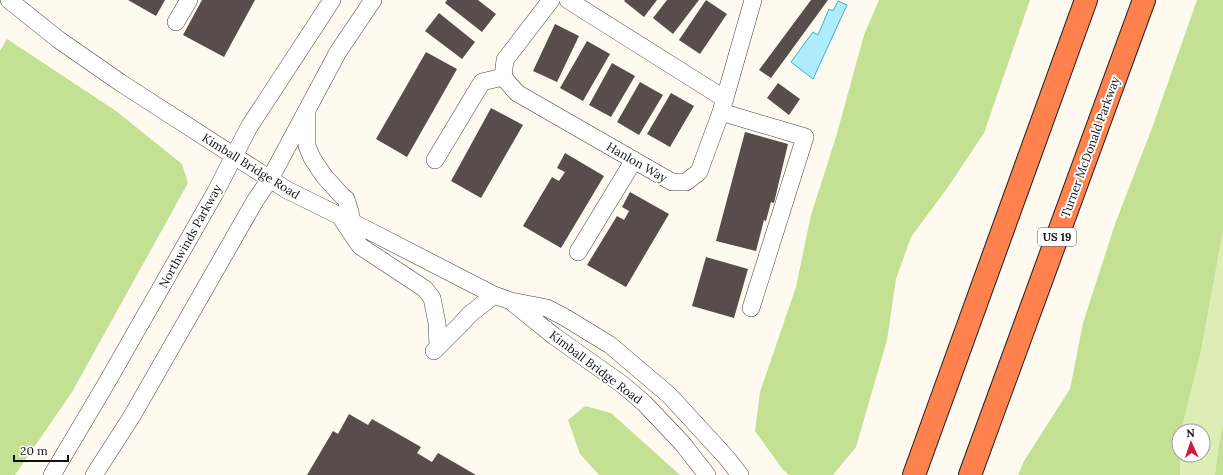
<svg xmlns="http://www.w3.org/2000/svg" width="1223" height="475" font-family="Lora,serif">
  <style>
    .green { fill: #dceeb5 }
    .forest { fill: #c3e093 }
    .water { fill: #afecfc; stroke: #2fb2da }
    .building { fill: #584d4a }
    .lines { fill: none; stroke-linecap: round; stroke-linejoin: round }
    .minor-casing { stroke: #424242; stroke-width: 18 }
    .highway-casing { stroke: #202020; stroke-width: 24 }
    .minor { stroke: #fff; stroke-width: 17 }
    .highway { stroke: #ff814e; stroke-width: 22 }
    .labels { text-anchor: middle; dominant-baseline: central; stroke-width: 4; stroke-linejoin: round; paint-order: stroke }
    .shield { fill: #fff; stroke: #575757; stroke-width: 1 }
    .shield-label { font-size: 11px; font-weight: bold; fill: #0f0f0f }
    .street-label { font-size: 12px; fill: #0f0f0f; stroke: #fff }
  </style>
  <rect width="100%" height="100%" fill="#fffaf0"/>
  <path class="green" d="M1223,231V425L1219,443L1215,475H1180V455H1203V431H1181L1201,351Z"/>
  <path class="forest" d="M879,0H1030L984,133L948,187L911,237L896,279L887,340L856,447L833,475H789L783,470L755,431L760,392L796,287L811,215L836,137L864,35Z
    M1197,0H1223V231L1201,351L1181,431H1179V455H1180V475H1018L1024,461L1070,389L1083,323L1115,224L1152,128Z
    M7,39L116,111L182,164L188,183L72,392L15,475H0V51Z
    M585,406L611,413L680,475H599L580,454L568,420Z
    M1223,425V475H1215L1219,443Z"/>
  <path class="water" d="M838,1L847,5L813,79L791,62L813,32L818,35L829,9L833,11Z"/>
  <path class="building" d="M128,0H165L156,16Z
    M202,0H255L224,57L183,35Z
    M447,0H478L496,14L482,32L445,3Z
    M625,0H657L644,17L624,1Z
    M667,0H699L673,34L653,18Z
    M706,0L727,14L700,54L679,40Z
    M811,0H828L771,78L759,70Z
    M439,13L475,42L462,59L425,31Z
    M555,24L579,36L557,82L533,71Z
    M587,41L610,54L583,101L560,88Z
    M426,52L457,69L407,157L376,139Z
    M612,63L635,76L611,117L589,105Z
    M640,82L663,95L639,135L617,122Z
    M778,83L800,99L789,115L767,98Z
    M671,93L694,106L670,147L647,134Z
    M491,108L523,125L481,198L451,181Z
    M745,132L788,144L774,203L771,202L766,221L764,220L756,251L716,241Z
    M565,153L604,176L561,248L523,226L552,177L559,181L565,172L557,168Z
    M630,192L669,214L626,287L587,265L617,216L624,220L629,211L622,207Z
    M706,257L748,269L734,318L692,306Z
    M349,414L368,425L372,419L421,447L417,453L432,462L438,453L476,475H307L333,431L338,434Z"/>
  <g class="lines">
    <defs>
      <path id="minor" d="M9,0L59,40L121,83L287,190L352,222L494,295L511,301L547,308L566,318L610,345L669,395L726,457L740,475
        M551,0L505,60L503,77L517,93L672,182H686L699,172L721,112L753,0
        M568,0L725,99
        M176,22L189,0
        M721,112L805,137L751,308
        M307,113V146L312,158L324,176L342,196L346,199L350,212L352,222
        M435,160L482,82L503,77
        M341,218L360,246L425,289L432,298L437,323L438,346
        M578,252L634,160
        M513,303L554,336L623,385L644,403L682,443L707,475
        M434,351L460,325L469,315L494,295
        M52,475L106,384L215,193L249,127L332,0
        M94,475L132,416L255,201L270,179L338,52L373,0"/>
      <path id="highway" d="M914,475L1086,0
        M970,475L1144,0"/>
    </defs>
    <use href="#minor" class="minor-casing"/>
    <use href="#highway" class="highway-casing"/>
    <use href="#minor" class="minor"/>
    <use href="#highway" class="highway"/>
  </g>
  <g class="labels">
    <rect class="shield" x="1038" y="228" width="38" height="18" rx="3"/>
    <g class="shield-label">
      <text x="1057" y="237">US 19</text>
    </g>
    <g class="street-label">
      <text transform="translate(1090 147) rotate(-70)">Turner McDonald Parkway</text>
      <text transform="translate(637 162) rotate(30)">Hanlon Way</text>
      <text transform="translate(251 166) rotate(32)">Kimball Bridge Road</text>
      <text transform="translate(190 236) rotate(-61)">Northwinds Parkway</text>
      <text transform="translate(596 367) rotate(37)">Kimball Bridge Road</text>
    </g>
  </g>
  <g transform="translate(1191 443) rotate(357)"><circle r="19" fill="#ffffff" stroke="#9f9f9f"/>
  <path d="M0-3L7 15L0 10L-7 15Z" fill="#cc1940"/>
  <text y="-6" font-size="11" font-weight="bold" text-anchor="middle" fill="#0f0f0f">N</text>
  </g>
  <path d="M14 455v6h54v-6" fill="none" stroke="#0f0f0f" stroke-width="2"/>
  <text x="20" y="455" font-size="12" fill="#0f0f0f" stroke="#ffffff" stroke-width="3" paint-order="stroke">20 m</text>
</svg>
